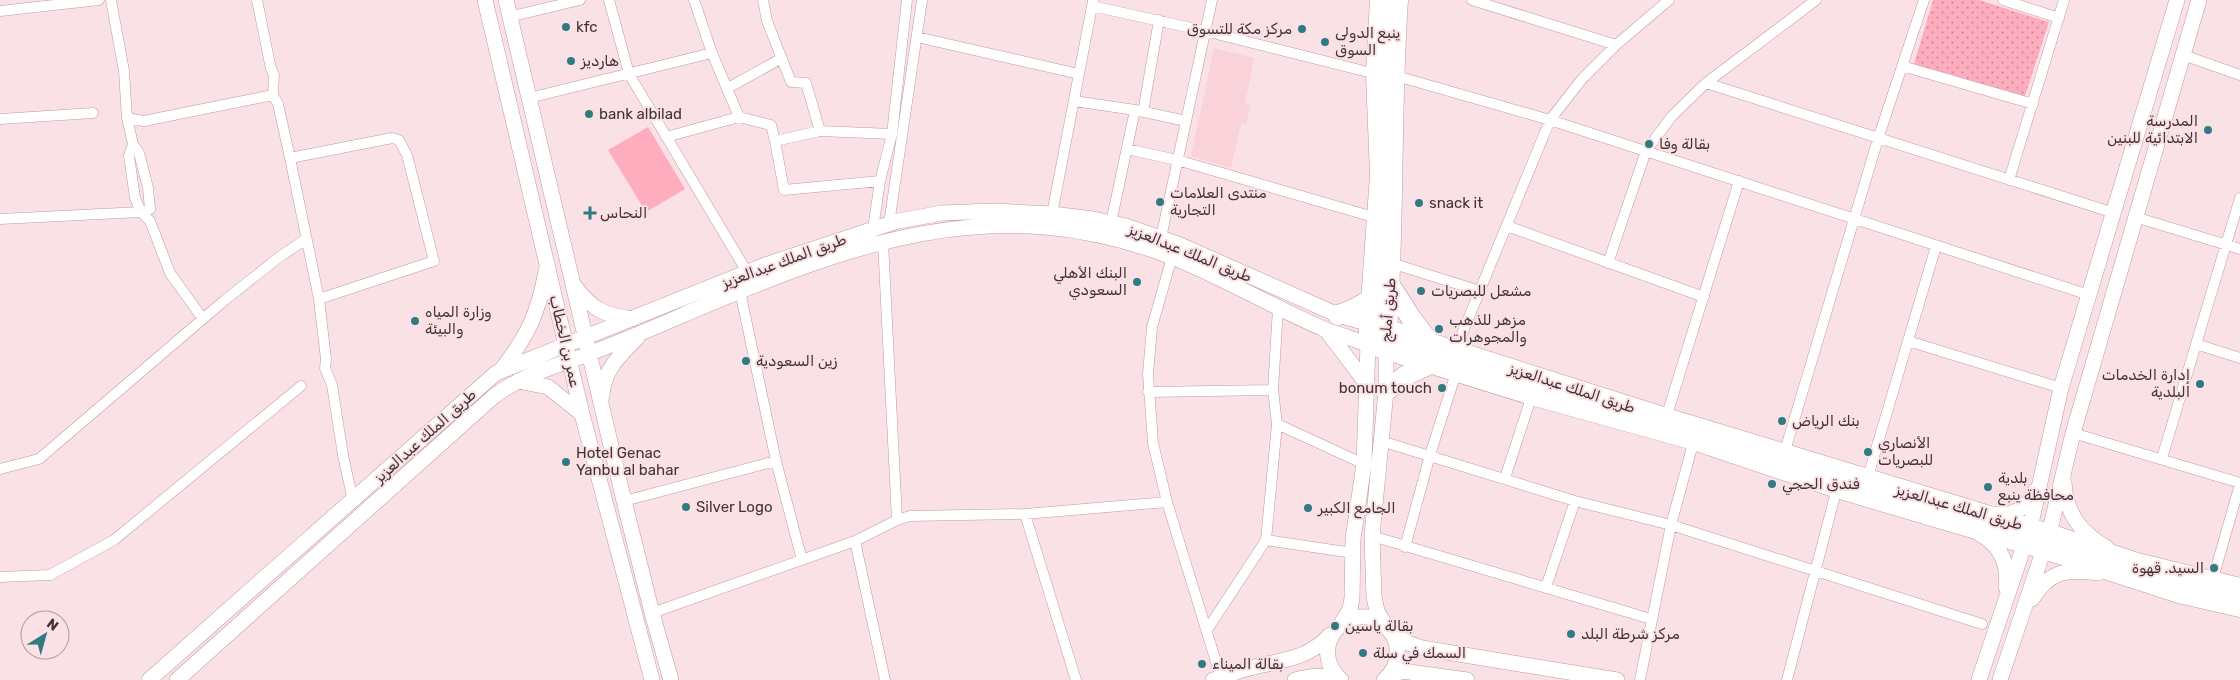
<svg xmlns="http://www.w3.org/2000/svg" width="2240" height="680" font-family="Rubik,Vazirmatn,sans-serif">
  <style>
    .built { fill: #fad2da }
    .grass { fill: #feadbf }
    .park { fill: url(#park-dots) }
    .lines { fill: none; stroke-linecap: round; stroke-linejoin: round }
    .street-casing { stroke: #c09aa1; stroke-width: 11 }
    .secondary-casing { stroke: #c09aa1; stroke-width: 16 }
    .highway-casing { stroke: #c09aa1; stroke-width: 21 }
    .street { stroke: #fff; stroke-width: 10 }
    .secondary { stroke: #fff; stroke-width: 15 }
    .highway { stroke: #fff; stroke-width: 20 }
    .poi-dot { fill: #317a82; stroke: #fae1e5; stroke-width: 2 }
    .labels { text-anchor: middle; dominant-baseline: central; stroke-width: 4; stroke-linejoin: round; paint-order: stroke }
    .poi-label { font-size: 15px; fill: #433336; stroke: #fae1e5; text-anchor: start }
    .street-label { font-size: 15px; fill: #433336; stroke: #fae1e5 }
  </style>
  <defs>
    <pattern id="park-dots" width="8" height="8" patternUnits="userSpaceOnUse" patternTransform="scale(1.25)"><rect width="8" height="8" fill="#feadbf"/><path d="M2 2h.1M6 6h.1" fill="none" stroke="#cf8d9c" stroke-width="1.8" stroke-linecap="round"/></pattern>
  </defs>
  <rect width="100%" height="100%" fill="#fae1e5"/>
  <path class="built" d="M1214,48L1254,58L1245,104L1251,105L1246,124L1241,123L1231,168L1191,156Z"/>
  <path class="grass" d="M648,127L685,189L646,212L608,150Z"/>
  <path class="park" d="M1933,0H1979L2049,22L2025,96L1914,64Z"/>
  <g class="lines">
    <defs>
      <path id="street" d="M257,0L271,69L274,75L273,95L278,104L290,158L319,299L326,359L325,368L332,385L343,455L353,501
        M609,0L629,74L747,272
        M694,0L712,53L739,117
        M763,0L767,21L791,82L806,83L820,131
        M1472,0L1616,45
        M2003,0L2059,18
        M1092,6L1205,31L1376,74
        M0,11L99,0
        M509,17L580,0
        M917,37L1079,74
        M2183,55L2240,75
        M1902,66L2033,104
        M1393,75L1550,120L2089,295
        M1706,83L2114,213
        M728,88L782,58
        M529,98L712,53
        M1074,101L1135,110L1186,121
        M1143,112L1159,20
        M127,118L144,121L273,95
        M0,119L93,113
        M666,137L739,117L771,125L775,141
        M133,144L129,156L135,198L141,212L150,221L170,273L203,319
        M1127,149L1177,160L1377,218
        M290,158L392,138L399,140L407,155L434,261L319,299
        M2009,180L2064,0
        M880,181L784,190L775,141L820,131L892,134
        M1052,214L1093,1
        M2135,217L2240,249
        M0,219L141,212L150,209L148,188L139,153L133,144L127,118L124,71L111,0
        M1111,223L1135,110
        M889,224L922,0
        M1507,226L1704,297
        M873,229L880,181L892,134L907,0
        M1161,238L1212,0
        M883,242L897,520
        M1172,257L1152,327L1148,374L1153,443L1167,502L1221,678
        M1391,263L1480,291
        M1608,263L1646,151L1672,116L1706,83L1816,0
        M740,291L776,461L802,560
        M1908,341L2061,388
        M2196,344L2240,198
        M1455,351L1550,120L1582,79L1616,45L1669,0
        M1273,390L1278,308
        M1148,392L1273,390L1277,424L1364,464
        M1666,418L1739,181
        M2073,433L2240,483
        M1381,441L1575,501L1671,525L1982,624
        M1784,454L1878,139L1924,0
        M2162,458L2196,344L2240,358
        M0,469L39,459L225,300L278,258L306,239
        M1505,478L1532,395
        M1867,480L1936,246
        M624,501L776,461
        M1025,514L1076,680
        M1372,536L1651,619
        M1266,540L1277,424
        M855,541L885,680
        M1405,547L1430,455L1456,373
        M0,577L50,575L114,540L301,386
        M2212,582L2240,484
        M1546,587L1575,501
        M652,613L855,541L897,520L910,516L1025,514L1167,502
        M1207,630L1266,540L1353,553
        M1640,680L1671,525L1694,440
        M1787,680L1837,488"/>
      <path id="secondary" d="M485,0L582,414L652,680
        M506,0L624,501L652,613L671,680
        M576,288C593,310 605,315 632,319
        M1326,330L1367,384
        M502,369C528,335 538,314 546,271
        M518,381L548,387L582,414
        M602,396C603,370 621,354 638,337
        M2064,483C2066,514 2081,533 2107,548
        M1993,514C2011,517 2028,508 2035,491
        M1980,534C2001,546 2009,564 2006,587
        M2032,599C2050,570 2066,569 2098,573
        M1385,625L1377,611L1374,597L1372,536L1386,391V350
        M1393,634L1408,643L1422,648L1617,680
        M1386,679L1402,671L1467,680
        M149,680L496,373L768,264L898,221L942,213L994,211L1052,214L1093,219L1126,226L1178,244L1338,315L1370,324
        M177,680L493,397C520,376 553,367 586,355C619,342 652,329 685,314C850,244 995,188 1172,257C1224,278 1273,307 1324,329C1338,335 1354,339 1368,344L1364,464L1353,539L1352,598L1350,609L1341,624
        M1213,680C1225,677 1237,671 1250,668C1281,660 1307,660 1330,635
        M1295,680C1311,676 1324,674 1339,680
        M1341,680C1302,644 1357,593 1388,629C1393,634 1397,641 1397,649C1398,662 1394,672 1384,680
        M1979,680L2030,528L2061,388L2177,0
        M2000,680L2049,534L2073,433L2199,0"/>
      <path id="highway" d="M1380,0L1376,74L1380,175L1368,344L1532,395L1694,440L1837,488L2044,549L2179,593L2240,607
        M1390,285L1411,318L1430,343
        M1338,315L1350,311L1372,299
        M1370,324L1666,418L2049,534L2137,563L2240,588
        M1386,343C1395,229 1390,114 1398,0
        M1386,391L1405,376L1430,364"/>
    </defs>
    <use href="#street" class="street-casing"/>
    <use href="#secondary" class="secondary-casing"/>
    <use href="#highway" class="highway-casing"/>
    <use href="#street" class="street"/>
    <use href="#secondary" class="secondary"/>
    <use href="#highway" class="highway"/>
  </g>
  <g class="poi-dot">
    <circle cx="566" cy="27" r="5"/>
    <circle cx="1302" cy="29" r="5"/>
    <circle cx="1325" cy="42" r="5"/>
    <circle cx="571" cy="61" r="5"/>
    <circle cx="589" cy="114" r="5"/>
    <circle cx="2208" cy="130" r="5"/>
    <circle cx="1649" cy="144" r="5"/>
    <circle cx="1160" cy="202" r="5"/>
    <circle cx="1419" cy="203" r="5"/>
    <path d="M587.5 205.5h5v5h5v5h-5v5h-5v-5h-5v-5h5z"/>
    <circle cx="1137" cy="282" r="5"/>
    <circle cx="1421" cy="291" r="5"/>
    <circle cx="415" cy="321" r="5"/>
    <circle cx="1439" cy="329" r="5"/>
    <circle cx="746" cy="361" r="5"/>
    <circle cx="2200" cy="384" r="5"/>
    <circle cx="1442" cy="388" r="5"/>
    <circle cx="1782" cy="421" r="5"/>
    <circle cx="1868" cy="452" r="5"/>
    <circle cx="566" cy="462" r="5"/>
    <circle cx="1772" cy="484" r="5"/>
    <circle cx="1988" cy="487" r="5"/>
    <circle cx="686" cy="507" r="5"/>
    <circle cx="1308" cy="508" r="5"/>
    <circle cx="2214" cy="568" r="5"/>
    <circle cx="1335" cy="626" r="5"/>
    <circle cx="1571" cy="634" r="5"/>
    <circle cx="1363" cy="653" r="5"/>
    <circle cx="1202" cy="664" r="5"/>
  </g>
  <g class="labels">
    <g class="poi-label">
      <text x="576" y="27">kfc</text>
      <text x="1292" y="29" text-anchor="end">مركز مكة للتسوق</text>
      <text x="1335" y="33">ينبع الدولى<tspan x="1335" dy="17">السوق</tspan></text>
      <text x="581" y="61">هارديز</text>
      <text x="599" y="114">bank albilad</text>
      <text x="2198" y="121" text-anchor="end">المدرسة<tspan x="2198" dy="17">الابتدائية للبنين</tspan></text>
      <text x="1659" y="144">بقالة وفا</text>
      <text x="1170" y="193">منتدى العلامات<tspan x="1170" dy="17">التجارية</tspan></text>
      <text x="1429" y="203">snack it</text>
      <text x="600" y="213">النحاس</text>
      <text x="1127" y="273" text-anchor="end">البنك الأهلي<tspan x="1127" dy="17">السعودي</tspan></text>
      <text x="1431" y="291">مشعل للبصريات</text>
      <text x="425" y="312">وزارة المياه<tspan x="425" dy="17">والبيئة</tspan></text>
      <text x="1449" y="320">مزهر للذهب<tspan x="1449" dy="17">والمجوهرات</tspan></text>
      <text x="756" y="361">زين السعودية</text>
      <text x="2190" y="375" text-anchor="end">إدارة الخدمات<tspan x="2190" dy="17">البلدية</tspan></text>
      <text x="1432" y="388" text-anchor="end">bonum touch</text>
      <text x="1792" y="421">بنك الرياض</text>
      <text x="1878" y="443">الأنصاري<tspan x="1878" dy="17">للبصريات</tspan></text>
      <text x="576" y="453">Hotel Genac<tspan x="576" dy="17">Yanbu al bahar</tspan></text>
      <text x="1998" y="478">بلدية<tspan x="1998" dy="17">محافظة ينبع</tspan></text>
      <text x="1782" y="484">فندق الحجي</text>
      <text x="696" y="507">Silver Logo</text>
      <text x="1318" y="508">الجامع الكبير</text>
      <text x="2204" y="568" text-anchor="end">السيد. قهوة</text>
      <text x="1345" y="626">بقالة ياسين</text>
      <text x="1581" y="634">مركز شرطة البلد</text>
      <text x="1373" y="653">السمك في سلة</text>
      <text x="1212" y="664">بقالة الميناء</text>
    </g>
    <g class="street-label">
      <text transform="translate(1190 253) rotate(22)">طريق الملك عبدالعزيز</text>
      <text transform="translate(784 261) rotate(-20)">طريق الملك عبدالعزيز</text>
      <text transform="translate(1388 310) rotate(-85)">طريق أملج</text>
      <text transform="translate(565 341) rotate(77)">عمر بن الخطاب</text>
      <text transform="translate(1572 388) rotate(18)">طريق الملك عبدالعزيز</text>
      <text transform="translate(425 436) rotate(-42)">طريق الملك عبدالعزيز</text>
      <text transform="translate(1959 507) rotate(16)">طريق الملك عبدالعزيز</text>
    </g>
  </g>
  <g transform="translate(45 635) rotate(37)"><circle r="24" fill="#fae1e5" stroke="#b19b9f"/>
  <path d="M0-4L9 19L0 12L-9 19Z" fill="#317a82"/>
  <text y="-8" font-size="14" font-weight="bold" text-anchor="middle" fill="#433336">N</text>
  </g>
</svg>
